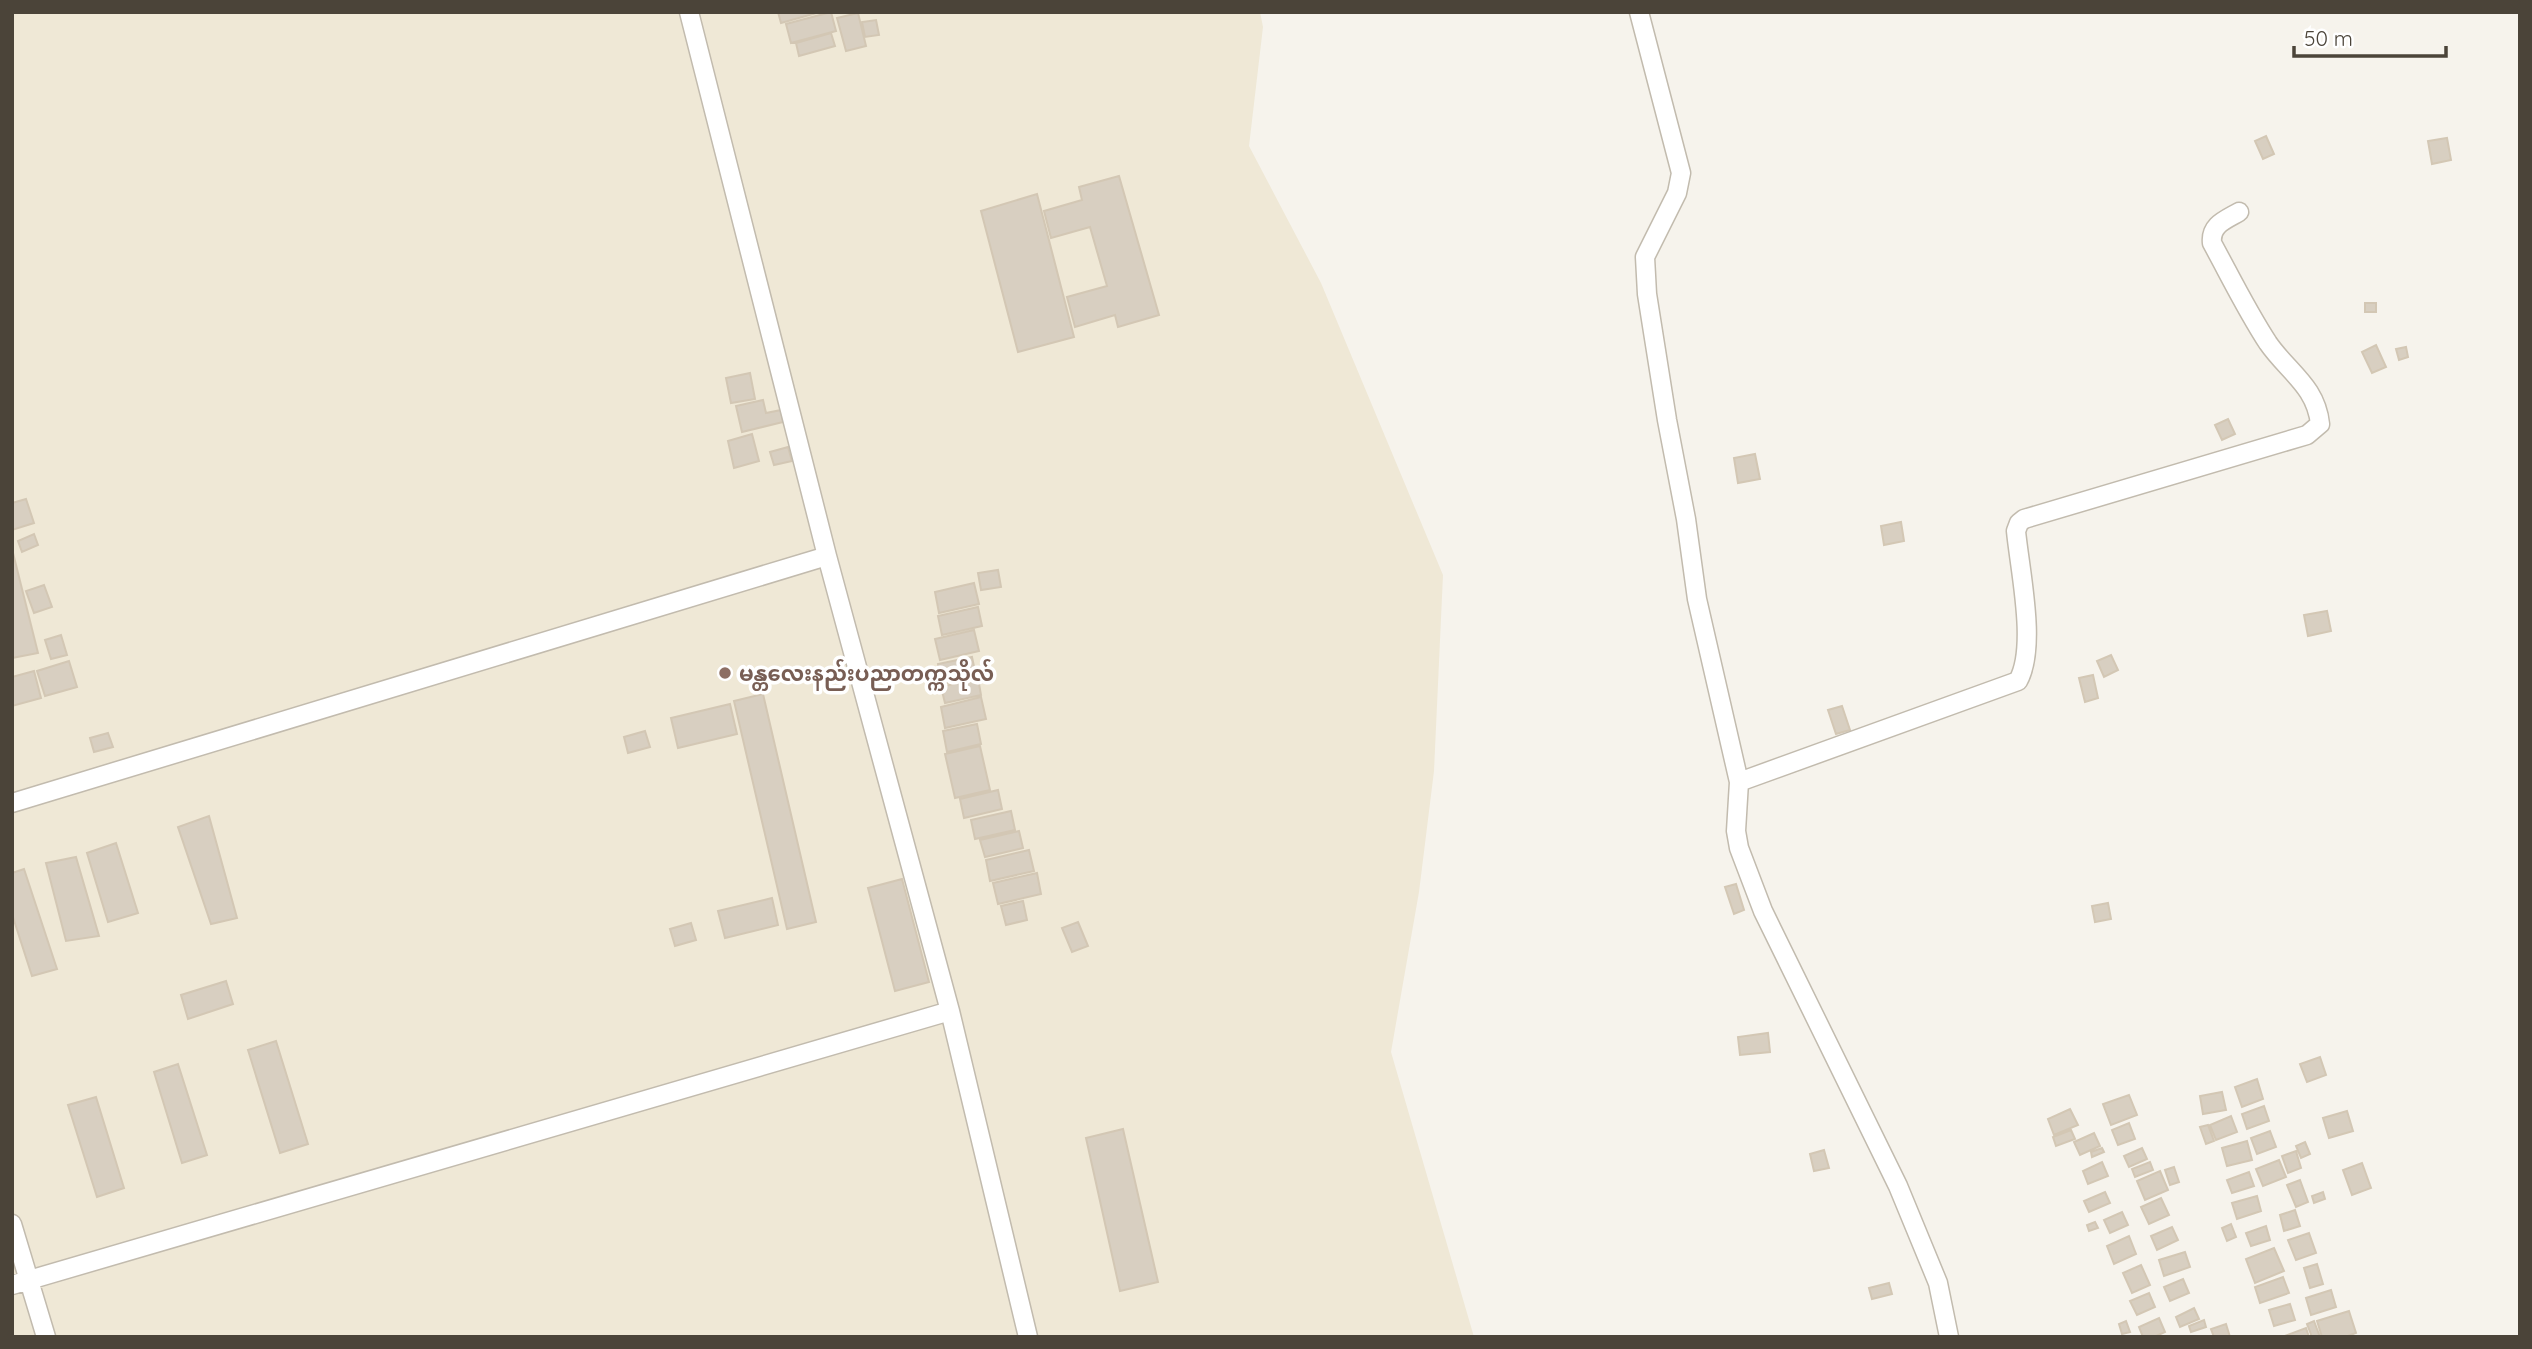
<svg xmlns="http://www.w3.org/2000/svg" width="2532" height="1349" font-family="Quicksand,'Noto Sans Myanmar',sans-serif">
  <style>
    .education { fill: #efe8d6 }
    .building { fill: #d8cfc1; stroke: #d3c7b4; stroke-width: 2 }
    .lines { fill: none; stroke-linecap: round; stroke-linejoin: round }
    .minor-casing { stroke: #c2bbae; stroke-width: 21 }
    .minor { stroke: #fff; stroke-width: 18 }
    .education-dot { fill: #8d6e63; stroke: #fff; stroke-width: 2.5 }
    .labels { text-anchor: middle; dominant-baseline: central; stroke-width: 7; stroke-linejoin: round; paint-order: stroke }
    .education-label { font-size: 21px; font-weight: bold; fill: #785e54; stroke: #fff; text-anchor: start }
  </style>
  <rect width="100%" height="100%" fill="#f6f3ec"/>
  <path class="education" d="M12,12H1260L1263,27L1249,146L1321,283L1443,575L1434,771L1419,892L1391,1052L1474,1337H12Z"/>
  <path class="building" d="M778,12H820L781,23Z
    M831,12L836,31L791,43L786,24Z
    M858,13L866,46L846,51L837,18Z
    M876,20L879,35L865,37L862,22Z
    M831,33L835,46L799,56L796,43Z
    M2266,136L2274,154L2263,159L2255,141Z
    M2447,138L2451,160L2432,164L2428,141Z
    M1119,176L1159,315L1118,327L1115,315L1075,327L1067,297L1107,286L1090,227L1051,238L1044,211L1082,200L1079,187Z
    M1037,194L1074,337L1018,352L981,211Z
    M2365,303H2376V312H2365Z
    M2376,345L2386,367L2372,373L2362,352Z
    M2406,347L2408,357L2399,360L2396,349Z
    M750,373L755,399L731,403L726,378Z
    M763,400L766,413L781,410L783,422L742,432L736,406Z
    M2228,419L2235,434L2222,440L2215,425Z
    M752,434L759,461L734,468L728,441Z
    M788,447L792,461L774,465L770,452Z
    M1755,454L1760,479L1738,483L1734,458Z
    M26,499L34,523L12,530V503Z
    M1901,522L1904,541L1884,545L1881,526Z
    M34,534L38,545L22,552L18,541Z
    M12,549L38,653L12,658Z
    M998,570L1001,587L981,590L978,573Z
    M974,583L979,604L939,613L935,592Z
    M44,585L52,607L34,613L26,591Z
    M978,607L982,626L942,635L938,616Z
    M2327,611L2331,631L2308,636L2304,615Z
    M974,630L979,651L940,660L935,639Z
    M61,635L67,655L51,659L45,640Z
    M2111,655L2118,670L2104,677L2097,661Z
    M972,657L976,676L942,684L938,664Z
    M69,661L77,687L45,696L37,671Z
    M34,671L41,698L12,706V677Z
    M2093,675L2098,698L2085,702L2079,678Z
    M978,678L981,695L945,703L941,687Z
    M763,694L816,922L787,929L734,701Z
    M981,697L986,719L945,728L941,707Z
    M730,704L737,734L678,748L671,718Z
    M1842,706L1850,730L1836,734L1828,710Z
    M977,724L981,744L947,752L943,731Z
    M645,731L650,747L628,753L624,737Z
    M108,733L113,747L94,752L90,738Z
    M980,746L990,790L955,798L945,754Z
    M998,790L1002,809L964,818L960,799Z
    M1011,811L1015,830L975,839L971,820Z
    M209,816L237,918L211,924L178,827Z
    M1019,831L1023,848L985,857L980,840Z
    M116,843L138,913L108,922L87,853Z
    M1029,850L1034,871L990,881L986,860Z
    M76,857L99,936L66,941L46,863Z
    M24,869L57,969L32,976L12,914V873Z
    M1037,873L1041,894L998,904L993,883Z
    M902,879L929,982L895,991L868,888Z
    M1736,884L1744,910L1734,914L1725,887Z
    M772,898L778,925L725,938L718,911Z
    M1023,901L1027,920L1006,925L1001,906Z
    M2108,903L2111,919L2095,922L2092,906Z
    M1078,922L1088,946L1072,952L1062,928Z
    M691,923L696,940L675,946L670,929Z
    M226,981L233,1004L188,1019L181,995Z
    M1768,1033L1770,1052L1740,1055L1738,1037Z
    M276,1041L308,1144L280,1153L248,1050Z
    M2320,1057L2326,1075L2307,1082L2300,1064Z
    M178,1064L207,1155L182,1163L154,1072Z
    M2257,1079L2263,1099L2242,1107L2235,1087Z
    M2222,1092L2226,1110L2203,1114L2200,1096Z
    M2129,1095L2137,1115L2111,1125L2103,1104Z
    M96,1097L124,1188L97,1197L68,1105Z
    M2264,1106L2269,1121L2247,1129L2242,1114Z
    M2070,1109L2078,1125L2054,1135L2048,1119Z
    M2347,1111L2353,1131L2329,1138L2323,1118Z
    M2231,1116L2237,1132L2216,1140L2210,1125Z
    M2129,1123L2135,1139L2118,1145L2112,1130Z
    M2208,1125L2214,1141L2206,1144L2200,1127Z
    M1123,1129L1158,1282L1120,1291L1086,1138Z
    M2071,1130L2075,1139L2056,1146L2053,1137Z
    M2270,1131L2276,1147L2257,1154L2251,1138Z
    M2094,1133L2100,1146L2080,1155L2074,1142Z
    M2247,1141L2252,1160L2227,1166L2222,1148Z
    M2305,1142L2310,1154L2301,1158L2296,1146Z
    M2102,1148L2104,1152L2092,1157L2091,1152Z
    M2142,1148L2147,1159L2129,1167L2124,1156Z
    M1824,1150L1829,1168L1814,1171L1810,1154Z
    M2296,1151L2301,1168L2288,1173L2282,1156Z
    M2279,1160L2286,1177L2263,1186L2256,1169Z
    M2102,1162L2108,1176L2088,1184L2083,1171Z
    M2150,1162L2153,1170L2135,1177L2132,1169Z
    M2362,1163L2371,1188L2352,1195L2343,1170Z
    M2174,1167L2179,1182L2170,1185L2165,1170Z
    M2160,1171L2168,1190L2145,1200L2137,1181Z
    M2249,1172L2254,1186L2232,1193L2227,1180Z
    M2300,1180L2308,1202L2296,1207L2287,1185Z
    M2105,1192L2110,1203L2089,1212L2084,1201Z
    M2323,1192L2325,1199L2314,1203L2312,1196Z
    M2257,1196L2261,1211L2237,1219L2232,1203Z
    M2161,1198L2169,1215L2149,1224L2141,1207Z
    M2295,1210L2300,1226L2284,1231L2280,1215Z
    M2122,1212L2128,1225L2110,1233L2104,1220Z
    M2095,1222L2098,1228L2089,1231L2087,1225Z
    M2231,1224L2236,1237L2227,1241L2222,1228Z
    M2266,1226L2270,1240L2251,1246L2246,1233Z
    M2172,1227L2178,1240L2157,1250L2151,1236Z
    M2309,1233L2316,1253L2296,1260L2288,1240Z
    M2129,1236L2136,1254L2114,1264L2107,1246Z
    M2274,1248L2284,1271L2255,1283L2246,1259Z
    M2185,1252L2190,1267L2164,1276L2159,1260Z
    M2317,1264L2323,1284L2310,1288L2304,1268Z
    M2141,1265L2150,1285L2132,1293L2123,1273Z
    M2283,1277L2289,1293L2260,1303L2255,1287Z
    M2183,1279L2189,1293L2170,1301L2164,1287Z
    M1889,1283L1892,1294L1872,1299L1869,1288Z
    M2331,1290L2336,1307L2311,1315L2306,1298Z
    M2149,1293L2155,1307L2137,1315L2130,1301Z
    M2290,1304L2295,1320L2274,1326L2269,1310Z
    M2194,1308L2199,1319L2180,1327L2176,1317Z
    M2349,1311L2356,1333L2345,1337H2322L2317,1321Z
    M2159,1318L2165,1332L2154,1337H2143L2139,1327Z
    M2204,1320L2206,1327L2191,1332L2189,1326Z
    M2126,1321L2130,1332L2122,1334L2119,1324Z
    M2314,1321L2320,1337H2312L2307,1324Z
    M2226,1324L2230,1337H2214L2211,1329Z
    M2306,1328L2309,1337H2282Z"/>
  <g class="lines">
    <defs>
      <path id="minor" d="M689,12L827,556L950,1011L1028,1337
        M1639,12L1681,173L1677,193L1645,257L1647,294L1667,420L1686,519L1697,599L1739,782L1736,831L1739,848L1763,911L1898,1186L1938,1283L1949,1337
        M1739,782L2018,681C2037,647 2020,572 2016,531L2019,523L2024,519L2307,435L2320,424C2316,386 2288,372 2268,343C2247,311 2230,276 2212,243C2210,225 2225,220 2239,212
        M12,803L827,556
        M12,1224L46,1337
        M12,1285L950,1011"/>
    </defs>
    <use href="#minor" class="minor-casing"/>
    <use href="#minor" class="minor"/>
  </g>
  <circle class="education-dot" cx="725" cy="673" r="7"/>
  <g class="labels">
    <g class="education-label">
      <text x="739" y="673">မန္တလေးနည်းပညာတက္ကသိုလ်</text>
    </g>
  </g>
  <rect width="2532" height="1349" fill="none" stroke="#4b4439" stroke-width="28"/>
  <path d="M2294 46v10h152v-10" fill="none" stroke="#4b4439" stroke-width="3.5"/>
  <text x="2304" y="46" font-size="21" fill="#4b4439" stroke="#ffffff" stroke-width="5" paint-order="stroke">50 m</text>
</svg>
